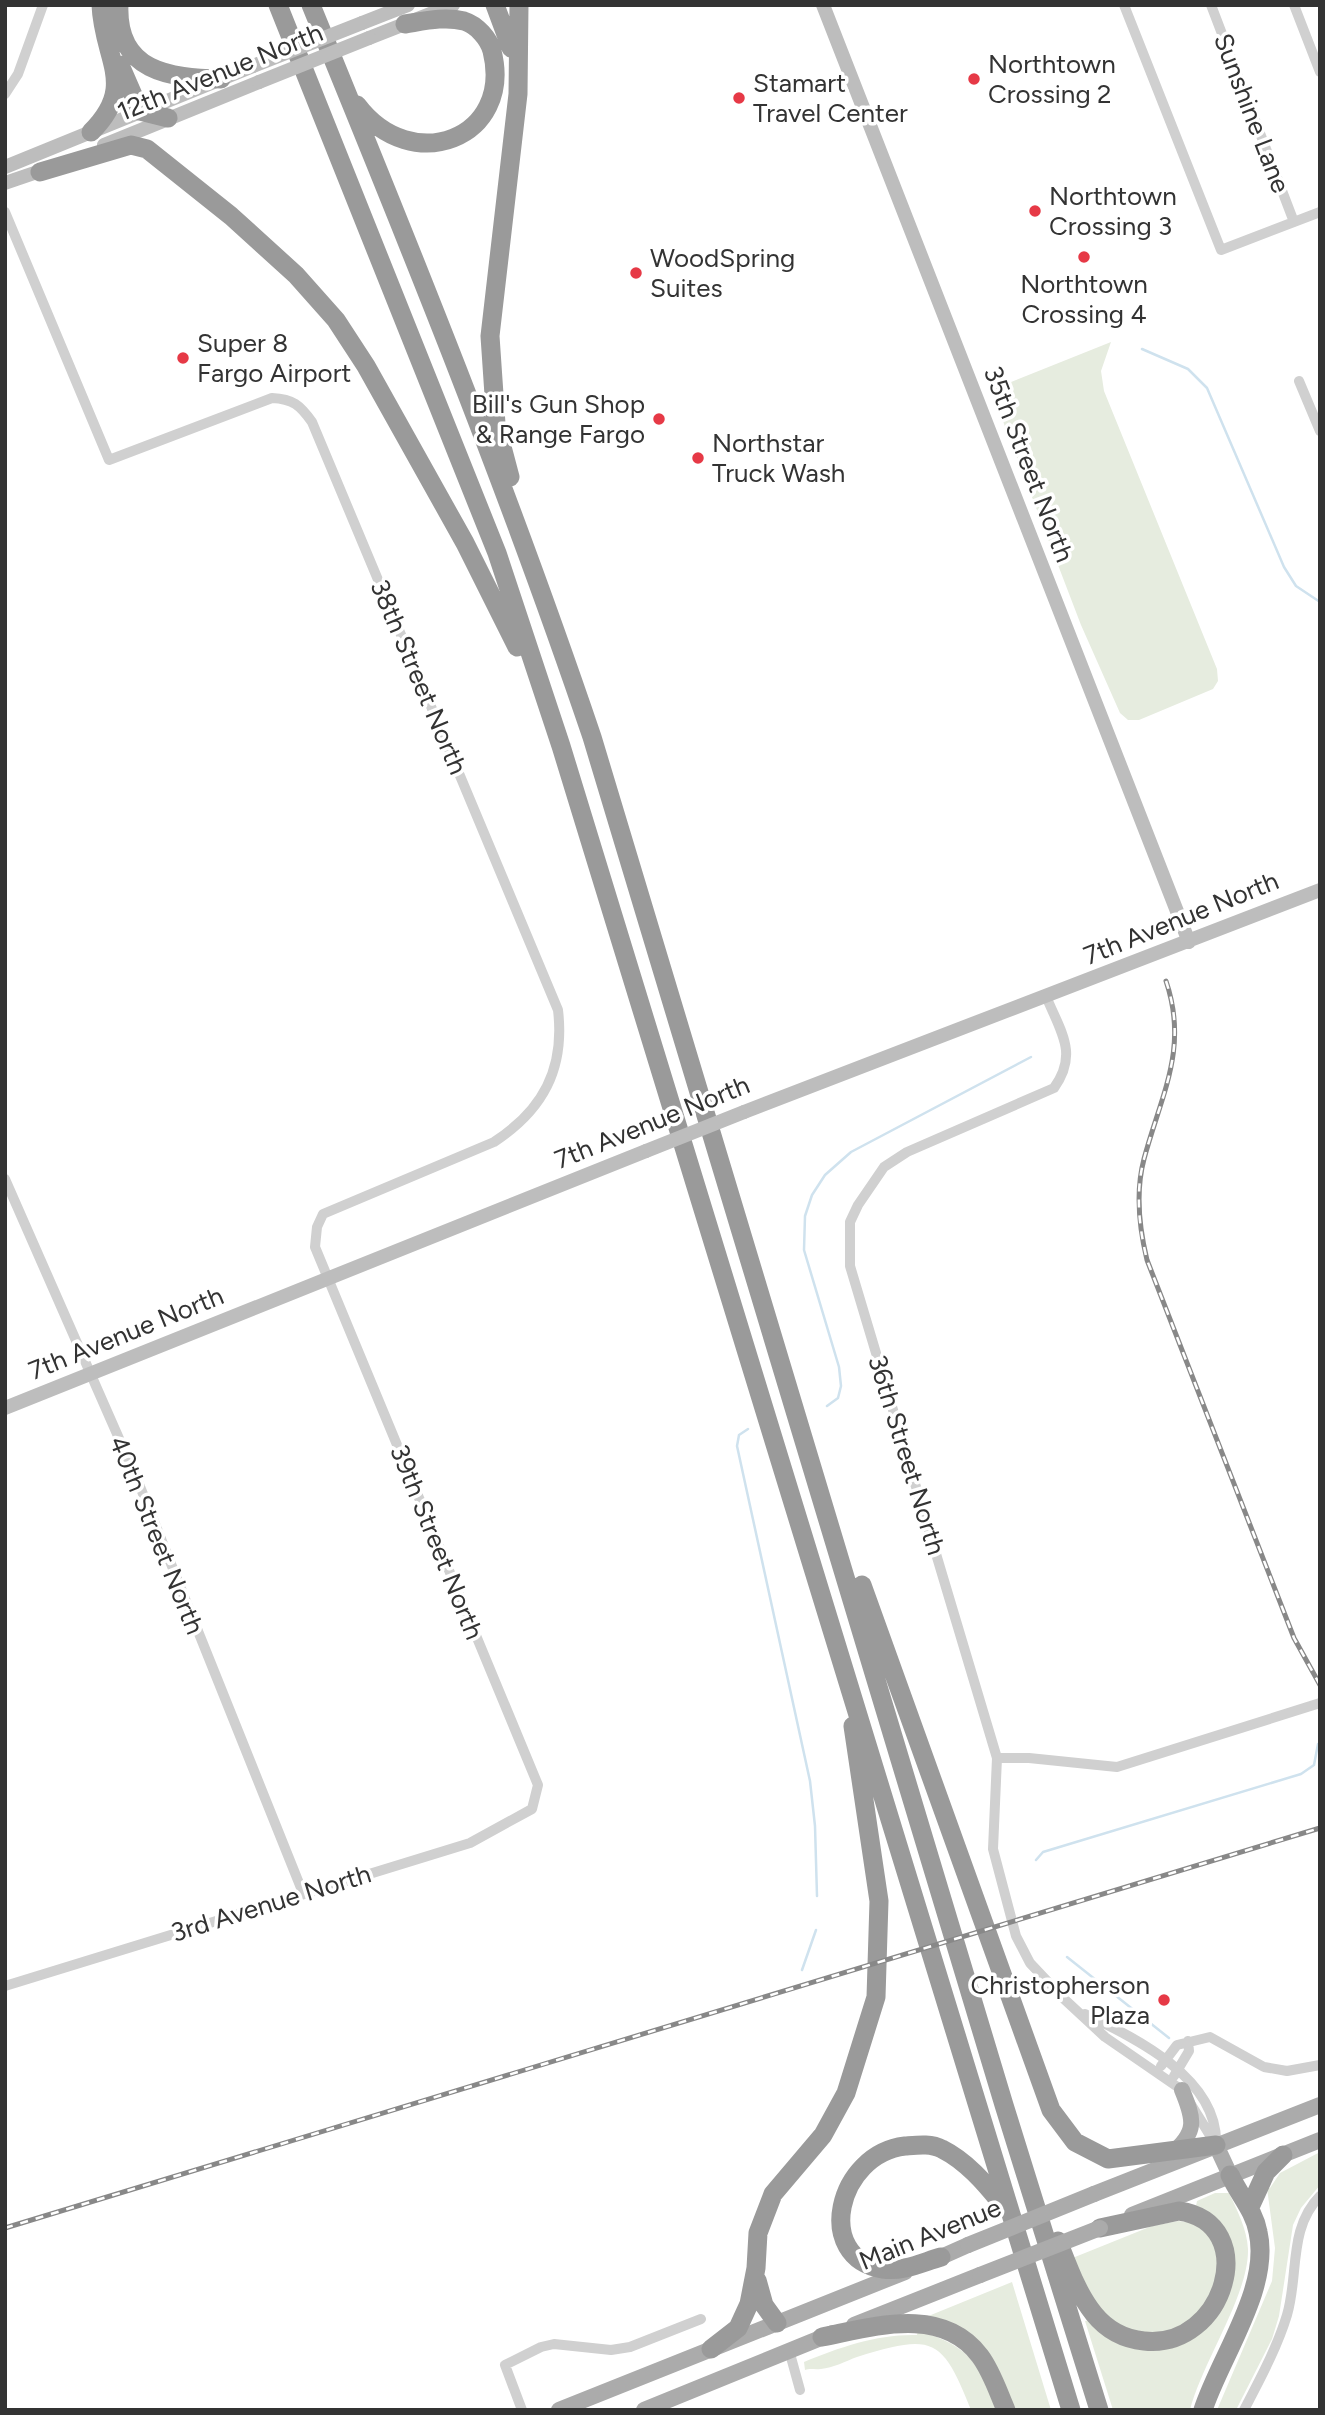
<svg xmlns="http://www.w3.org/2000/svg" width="1325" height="2415" font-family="Figtree,sans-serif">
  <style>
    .green { fill: #e6ecdf }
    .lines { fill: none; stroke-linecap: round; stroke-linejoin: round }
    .stream { stroke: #cfe2ee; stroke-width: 2.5 }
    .street { stroke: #d0d0d0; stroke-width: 10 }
    .secondary { stroke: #bdbdbd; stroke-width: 14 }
    .primary { stroke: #ababab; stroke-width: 16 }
    .highway { stroke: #9a9a9a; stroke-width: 19 }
    .rail-casing { stroke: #888; stroke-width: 5 }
    .rail { stroke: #fff; stroke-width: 2.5; stroke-dasharray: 8; stroke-linecap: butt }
    .secondary-bridge { stroke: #bdbdbd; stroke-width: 14 }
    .primary-bridge { stroke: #ababab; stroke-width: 16 }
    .poi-dot { fill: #e63946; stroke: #fff; stroke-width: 2.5 }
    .labels { text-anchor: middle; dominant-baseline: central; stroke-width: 7; stroke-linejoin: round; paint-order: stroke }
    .poi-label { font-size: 26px; fill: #333; stroke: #fff; text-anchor: start }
    .street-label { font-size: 26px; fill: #333; stroke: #fff }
  </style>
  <rect width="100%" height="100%" fill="#fff"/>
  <path class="green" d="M1111,342L1101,371L1104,391L1217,669L1218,681L1213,689L1139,720H1128L1120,713L1081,625L991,390Z
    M1320,2152V2185L1301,2208L1293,2225L1279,2316L1272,2339L1236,2410H1217L1272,2281L1275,2248L1267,2188H1270L1280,2173Z
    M1215,2193H1229C1237,2210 1247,2229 1248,2249C1249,2295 1203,2360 1190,2410H1113L1085,2321L1091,2320L1142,2347L1223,2303L1208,2213L1196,2206L1197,2201Z
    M1178,2221L1202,2224C1207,2234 1218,2248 1218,2258C1218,2327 1150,2357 1099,2311C1086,2299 1078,2275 1070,2259L1152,2226Z
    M1012,2282L1051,2410H1013L995,2370L926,2317Z
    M918,2330C973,2349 974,2359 998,2410H971C942,2336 932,2334 857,2357C846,2361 833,2368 821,2369C814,2370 811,2368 805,2370L804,2362C840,2347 878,2334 917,2335Z"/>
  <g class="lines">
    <path class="stream" d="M1142,349L1188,369L1207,388L1284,567L1296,586L1320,602
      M827,1406L838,1398L841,1386L839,1367L804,1250L805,1216L812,1195L825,1175L851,1152L1031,1057
      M748,1429L739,1435L737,1446L810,1781L815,1826L817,1896
      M1036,1860L1043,1852L1301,1774L1314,1765L1318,1744
      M1067,1957L1169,2038
      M802,1970L816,1930"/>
    <path class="street" d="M1124,5L1221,250L1320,212
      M1211,5L1294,222
      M1294,5L1320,72
      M5,94L18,74L43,5
      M5,212L109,460L272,398C293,399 300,405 312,422L558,1010C565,1069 543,1110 494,1142L323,1214L317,1227L315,1247L538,1785L532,1809L470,1843L5,1986
      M1299,381L1320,431
      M1046,996C1060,1031 1079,1053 1054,1088L907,1152L884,1167L858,1205L850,1222V1266L997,1758L993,1849L1016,1936L1030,1963L1063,1998L1105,2037L1182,2090L1216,2145
      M5,1179L139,1484L303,1893
      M997,1758H1029L1117,1767L1320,1703
      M1085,2014C1136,2038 1219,2079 1216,2145
      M1161,2066L1177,2045L1210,2037L1264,2067L1287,2071L1320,2065
      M1174,2076L1189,2051L1188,2041
      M789,2350L800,2390
      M522,2410L505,2365L541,2347L554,2344L611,2350L630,2347L701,2319
      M1244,2410C1260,2379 1277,2348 1287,2315C1299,2275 1288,2228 1320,2196"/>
    <path class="secondary" d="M823,5L1189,942
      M362,23L408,5
      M369,38L453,5
      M104,145L259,82
      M5,167L253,66
      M5,183L46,169
      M744,1112L1320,890
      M5,1408L646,1151"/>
    <path class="primary" d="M1216,2145L1230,2175
      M1171,2154C1198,2132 1194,2119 1182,2090
      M1094,2194L1320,2105
      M1132,2215L1320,2140
      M932,2261L968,2245
      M854,2325L980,2275
      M559,2410L905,2272
      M644,2410L833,2333"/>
    <path class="highway" d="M119,5C116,72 170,78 221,79
      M278,5L497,553L561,746L1071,2410
      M311,5C410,247 508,489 592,737L1004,2105L1099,2410
      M495,5L511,48
      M120,65L140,111L168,118
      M357,105C412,178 514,138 492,51C489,39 477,25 464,21C445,16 424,21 405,24
      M91,132C138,85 103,60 101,5
      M40,172L131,145L147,149L231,216L296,275L336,320L366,366L465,543L517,647
      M510,477L496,424L490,336L518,94L519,5
      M862,1585L1051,2110L1075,2142L1108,2159L1216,2145
      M1250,2207L1266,2172L1283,2155
      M1058,2241C1068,2266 1077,2293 1094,2314C1107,2330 1124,2339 1144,2341C1225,2350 1262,2223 1179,2211L1100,2228
      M941,2257C923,2262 903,2272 883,2269C813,2258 837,2154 905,2146C917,2145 931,2143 942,2149C966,2161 985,2183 1001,2203
      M757,2280L764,2305L777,2323
      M822,2337C873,2327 942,2305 980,2356C992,2372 998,2392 1006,2410
      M711,2349L738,2328L749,2304L756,2268L758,2233L773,2194L823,2135L846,2093L876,1997L879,1901L853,1726
      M1203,2410C1220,2357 1271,2288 1258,2232C1254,2210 1239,2195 1230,2175"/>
    <defs>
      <path id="rail" d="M1166,981C1189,1049 1161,1095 1144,1159C1135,1193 1139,1227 1147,1260L1294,1638L1320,1685
        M5,2228L1320,1828"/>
    </defs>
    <use href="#rail" class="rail-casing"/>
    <use href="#rail" class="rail"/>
    <path class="secondary-bridge" d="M253,66L362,23
      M259,82L369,38
      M646,1151L744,1112"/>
    <path class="primary-bridge" d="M968,2245L1094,2194
      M980,2275L1100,2228"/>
  </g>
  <g class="poi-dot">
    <circle cx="974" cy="79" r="7"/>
    <circle cx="739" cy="98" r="7"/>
    <circle cx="1035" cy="211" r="7"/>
    <circle cx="1084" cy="257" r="7"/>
    <circle cx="636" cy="273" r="7"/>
    <circle cx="183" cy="358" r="7"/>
    <circle cx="659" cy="419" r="7"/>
    <circle cx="698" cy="458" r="7"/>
    <circle cx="1164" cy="2000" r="7"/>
  </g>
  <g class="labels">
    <g class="poi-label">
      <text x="988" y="64">Northtown<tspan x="988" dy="30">Crossing 2</tspan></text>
      <text x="753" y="83">Stamart<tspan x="753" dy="30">Travel Center</tspan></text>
      <text x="1049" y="196">Northtown<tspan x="1049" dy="30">Crossing 3</tspan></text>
      <text x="650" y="258">WoodSpring<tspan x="650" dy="30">Suites</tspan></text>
      <text x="1084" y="284" text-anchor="middle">Northtown<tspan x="1084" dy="30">Crossing 4</tspan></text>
      <text x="197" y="343">Super 8<tspan x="197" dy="30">Fargo Airport</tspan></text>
      <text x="645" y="404" text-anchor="end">Bill's Gun Shop<tspan x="645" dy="30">&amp; Range Fargo</tspan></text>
      <text x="712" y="443">Northstar<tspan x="712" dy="30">Truck Wash</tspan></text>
      <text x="1150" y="1985" text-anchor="end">Christopherson<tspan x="1150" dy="30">Plaza</tspan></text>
    </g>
    <g class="street-label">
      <text transform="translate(220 72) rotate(-22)">12th Avenue North</text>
      <text transform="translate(1252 113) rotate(69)">Sunshine Lane</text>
      <text transform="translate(1029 464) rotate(69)">35th Street North</text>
      <text transform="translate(419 677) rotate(67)">38th Street North</text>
      <text transform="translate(1181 918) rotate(-22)">7th Avenue North</text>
      <text transform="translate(652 1122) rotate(-22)">7th Avenue North</text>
      <text transform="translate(126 1333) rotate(-22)">7th Avenue North</text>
      <text transform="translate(907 1455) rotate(73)">36th Street North</text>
      <text transform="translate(157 1535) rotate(68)">40th Street North</text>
      <text transform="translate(437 1542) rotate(68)">39th Street North</text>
      <text transform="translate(271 1903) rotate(-17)">3rd Avenue North</text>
      <text transform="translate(930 2234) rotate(-22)">Main Avenue</text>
    </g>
  </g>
  <rect width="1325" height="2415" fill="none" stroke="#333333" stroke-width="14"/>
</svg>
